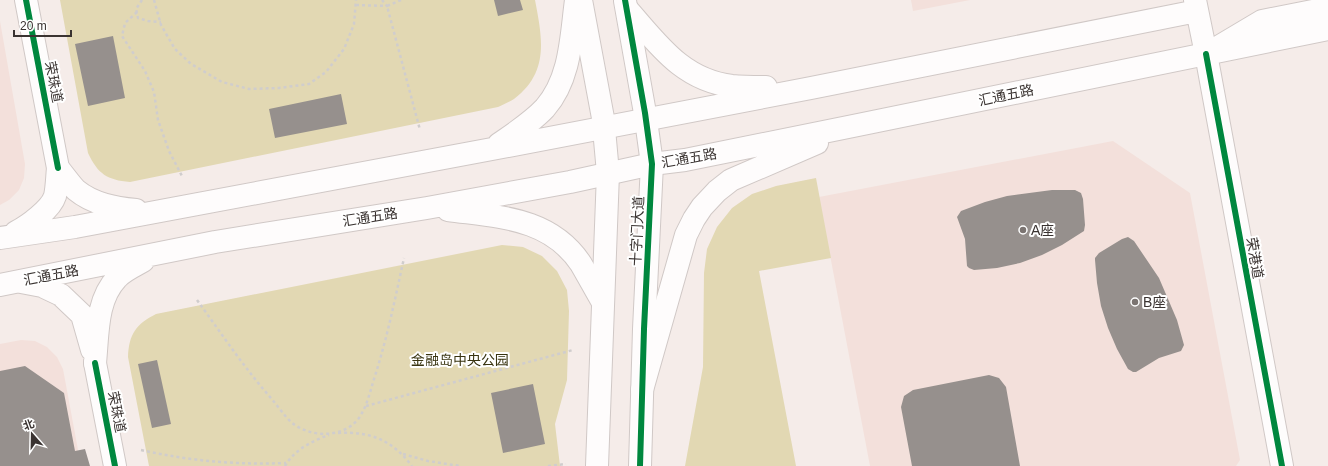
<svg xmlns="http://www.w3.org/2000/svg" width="1328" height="466" font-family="Helvetica,'Noto Sans SC',sans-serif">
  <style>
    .built { fill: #f3e0db }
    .green { fill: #e2d8b3 }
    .building { fill: #96908d }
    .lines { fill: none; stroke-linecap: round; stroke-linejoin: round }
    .minor-casing { stroke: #d0c8c6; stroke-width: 24 }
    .tertiary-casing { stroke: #d0c8c6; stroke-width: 24 }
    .secondary-casing { stroke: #d0c8c6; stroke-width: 24 }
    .path { stroke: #d0cdcd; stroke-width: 2.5; stroke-dasharray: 3 3; stroke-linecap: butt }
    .minor { stroke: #fefcfc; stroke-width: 22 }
    .tertiary { stroke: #fefcfc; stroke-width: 22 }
    .secondary { stroke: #fefcfc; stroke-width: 22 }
    .cycleway-casing { stroke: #fff; stroke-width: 8 }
    .cycleway { stroke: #00873e; stroke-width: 6 }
    .poi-dot { fill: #7b7471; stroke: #fff; stroke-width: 1.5 }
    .labels { text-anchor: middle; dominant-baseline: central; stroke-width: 4; stroke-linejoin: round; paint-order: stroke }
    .street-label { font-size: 14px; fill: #3a3331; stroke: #fff }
    .poi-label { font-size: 14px; fill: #3a3331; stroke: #fff; text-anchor: start }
    .park-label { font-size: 14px; fill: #393411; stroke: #fff }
  </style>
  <rect width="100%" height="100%" fill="#f5ece9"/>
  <path class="built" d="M911,0H970L913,11Z
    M0,21L25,164L24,178L19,190L9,200L0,205Z
    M1113,141L1190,193L1240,460L1236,466H870L819,197Z
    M21,340L35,341L47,347L57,357L63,369L81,466H0V344Z"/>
  <path class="green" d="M60,0H535C542,37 550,72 514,99C509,102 503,105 498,107L130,182C107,180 98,174 88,153Z
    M816,178L831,258L759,271L796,466H685L703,367L704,273L707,249L717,227L732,208L752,194L776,186Z
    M502,245L523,247L542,256L557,271L567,290L569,311L567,380L555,424L560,466H149L128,357C129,334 136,324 156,314Z"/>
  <path class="building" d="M494,0H520L523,10L498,16Z
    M113,36L125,98L88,106L75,44Z
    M341,94L347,124L275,138L269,109Z
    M1052,190H1075L1081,193L1083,199L1085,225L1084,231L1062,245L1042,255L1020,263L997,268L974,270L969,268L967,266L965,239L957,217L961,211L985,202L1007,196Z
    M1128,237L1134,241L1159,278L1177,320L1184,345L1181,351L1159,358L1136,372H1133L1128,369L1117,349L1108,328L1101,306L1097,283L1095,260V258L1099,253L1122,239Z
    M157,360L171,424L152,428L138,364Z
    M25,366L64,393L75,451L85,449L90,466H0V371Z
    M989,375L999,378L1006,387L1020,466H912L901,407L904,396L913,390Z
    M533,384L545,444L503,453L491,393Z"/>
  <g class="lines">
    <defs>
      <path id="minor" d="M26,0L58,168
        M1206,54L1282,466
        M95,363L115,466"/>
      <path id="tertiary" d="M581,0L603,118L608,173L597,466
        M625,1L645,113L652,164L644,329L640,466"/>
      <path id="secondary" d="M1195,0L1206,54
        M627,9C658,44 682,80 732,86C743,87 755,87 766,87
        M1220,46L1262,21L1328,8
        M499,144C515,133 532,122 545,108C571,78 571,37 576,0
        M58,168C64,175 70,184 76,190C93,204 115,208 136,210
        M448,210C498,217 550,217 581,264C588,276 595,289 602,301
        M16,232C28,226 51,209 55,196C57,187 57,177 58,168
        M0,238L75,227L492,149L811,88L1197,11
        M21,282L42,286L61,295L82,315L92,350
        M0,285L215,242L427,208L570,182L652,164L685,160L858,125L1328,29
        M95,363C98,334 96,300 117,278C123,271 134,266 143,261
        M642,390L686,235L694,219L702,207L717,191L731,180L817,143"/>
    </defs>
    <use href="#minor" class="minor-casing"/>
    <use href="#tertiary" class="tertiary-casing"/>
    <use href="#secondary" class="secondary-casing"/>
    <path class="path" d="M142,0L136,9L138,18L148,21L161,22
      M154,0L161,25L175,49L191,64L222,82L249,89L279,88L309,84L326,72L344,49L354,24L356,0
      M401,0L387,6L420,130
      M356,5L387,6L382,0
      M137,12L125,23L122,36L145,71L154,92L158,120L169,151L183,178
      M197,300C221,333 243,366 270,397C277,405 283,414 291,422C310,438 343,439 359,418C367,406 370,392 374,379C387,339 395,299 404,258
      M366,406L573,350
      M338,433C370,431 392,440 412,466
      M141,450C190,461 236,465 286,463
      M403,454L428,461L460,466
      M285,466C294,450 312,441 329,435
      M548,466L566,464"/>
    <use href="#minor" class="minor"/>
    <use href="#tertiary" class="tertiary"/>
    <use href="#secondary" class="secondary"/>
    <defs>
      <path id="cycleway" d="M26,0L58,168
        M625,0L645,113L652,164L644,329L640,466
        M1206,54L1282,466
        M95,363L115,466"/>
    </defs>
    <use href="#cycleway" class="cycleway-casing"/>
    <use href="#cycleway" class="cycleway"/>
  </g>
  <g class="poi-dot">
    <circle cx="1023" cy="230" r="4"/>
    <circle cx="1135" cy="302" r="4"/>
  </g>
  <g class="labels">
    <g class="street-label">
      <text transform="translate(54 82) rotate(79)">荣珠道</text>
      <text transform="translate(1006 95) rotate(-12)">汇通五路</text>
      <text transform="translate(689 158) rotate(-10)">汇通五路</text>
      <text transform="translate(370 217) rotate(-9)">汇通五路</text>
      <text transform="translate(637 231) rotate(-87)">十字门大道</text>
      <text transform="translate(1255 258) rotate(80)">荣港道</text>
      <text transform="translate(51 275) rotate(-11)">汇通五路</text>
      <text transform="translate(117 412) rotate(79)">荣珠道</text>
    </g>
    <g class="poi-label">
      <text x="1031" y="230">A座</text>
      <text x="1143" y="302">B座</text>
    </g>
    <g class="park-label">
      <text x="460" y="360">金融岛中央公园</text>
    </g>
  </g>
  <g transform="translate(32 434) rotate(340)" stroke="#ffffff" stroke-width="3" paint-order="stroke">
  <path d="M0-3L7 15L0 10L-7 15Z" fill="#3a3331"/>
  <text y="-6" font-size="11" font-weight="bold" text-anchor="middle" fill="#3a3331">北</text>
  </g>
  <path d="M14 30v6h57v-6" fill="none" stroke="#3a3331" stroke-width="2"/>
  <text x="20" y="30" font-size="12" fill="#3a3331" stroke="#ffffff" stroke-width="3" paint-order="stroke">20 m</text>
</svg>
